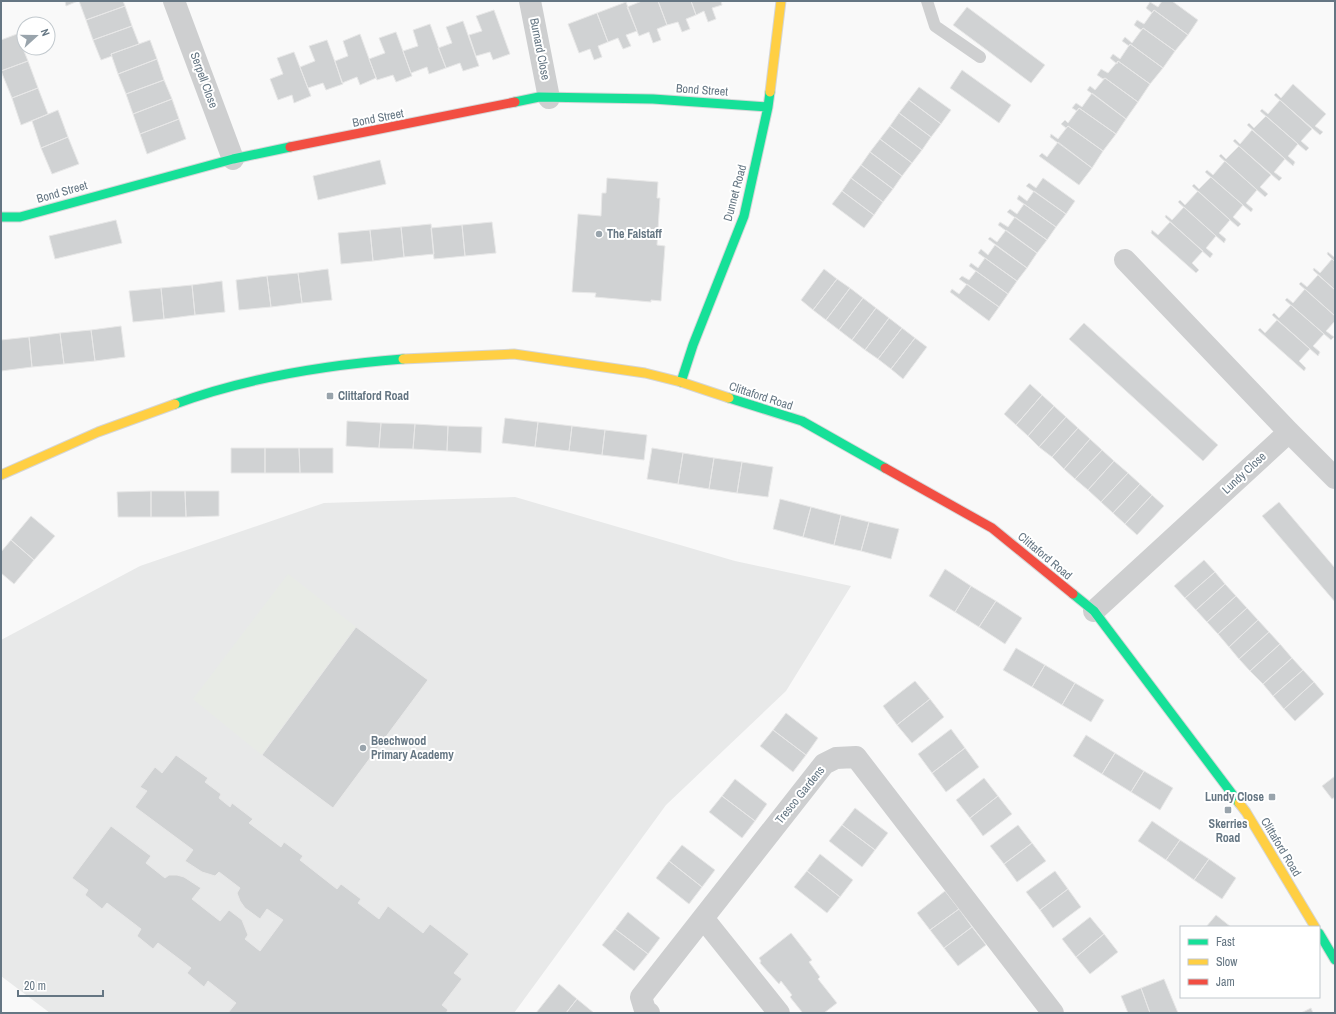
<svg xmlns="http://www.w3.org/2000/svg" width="1336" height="1014" font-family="'Archivo Narrow',sans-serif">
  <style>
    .built { fill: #e8e9e9 }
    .green { fill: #e8ebe6 }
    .building { fill: #d0d2d3; stroke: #e8e8e8 }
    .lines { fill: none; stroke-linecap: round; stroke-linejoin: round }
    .fast-casing { stroke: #d5d6d7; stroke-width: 11 }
    .slow-casing { stroke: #d5d6d7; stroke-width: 11 }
    .jam-casing { stroke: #d5d6d7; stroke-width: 11 }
    .lane { stroke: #cecfd0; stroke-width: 12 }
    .street { stroke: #cecfd0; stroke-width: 22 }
    .fast { stroke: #16e098; stroke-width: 9 }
    .slow { stroke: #ffcf43; stroke-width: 9 }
    .jam { stroke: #f24e42; stroke-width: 9 }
    .poi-dot { fill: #99a4ac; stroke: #fff; stroke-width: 1.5 }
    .labels { text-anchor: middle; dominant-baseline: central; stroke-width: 4; stroke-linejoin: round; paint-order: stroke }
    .street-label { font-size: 12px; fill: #657683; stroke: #fff }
    .poi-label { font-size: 12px; font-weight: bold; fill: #657683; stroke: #fff; text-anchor: start }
  </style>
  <rect width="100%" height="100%" fill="#f9f9f9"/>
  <path class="built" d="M515,497L735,561L851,586L786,691L666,805L514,1013H50L1,976V640L140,566L324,503Z"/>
  <path class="green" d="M288,574L356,627L262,755L193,699Z"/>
  <path class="building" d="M65,1H78L66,6Z
    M79,1H123L125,6L86,20Z
    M642,1H658L667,25L657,29L661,40L653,43L649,32L639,36L627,7Z
    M658,1H691L696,15L686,19L690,29L682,32L678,22L667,25Z
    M691,1H721L722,5L712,8L716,19L708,22L704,11L696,15Z
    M1162,1H1172L1198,20L1188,35L1154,10L1152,13L1146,8L1150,2L1158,7Z
    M626,2L637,31L626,35L631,46L623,49L618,38L608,42L597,13Z
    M125,6L132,26L93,40L86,20Z
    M967,7L1045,65L1031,83L953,25Z
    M494,10L510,54L493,60L490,52L476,56L469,35L482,31L476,16Z
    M1154,10L1188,35L1175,51L1143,28L1141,30L1134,25L1137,20L1144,24Z
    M597,13L608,42L598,46L602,57L594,60L590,49L579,53L568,24Z
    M463,21L479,66L463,71L460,63L446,68L438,48L452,43L446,27Z
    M430,24L446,68L429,74L427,67L411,73L403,51L418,46L413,30Z
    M132,26L139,44L111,54L112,56L101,60L93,40Z
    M1143,28L1175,51L1163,68L1130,44L1129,46L1122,41L1125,37L1132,43Z
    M396,32L412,76L396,82L393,75L377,80L369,59L385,53L379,38Z
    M17,34L28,61L1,71V40Z
    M360,34L376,78L360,85L357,77L342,83L335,61L348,56L343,41Z
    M150,40L157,59L118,74L111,54Z
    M327,40L343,84L326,90L323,83L308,88L300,67L315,61L309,46Z
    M1130,44L1163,68L1150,84L1118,61L1117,64L1110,58L1113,54L1120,59Z
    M294,52L311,96L294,103L292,95L278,100L270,79L283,74L277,58Z
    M157,59L164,80L126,94L118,74Z
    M28,61L38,88L12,98L1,71Z
    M1118,61L1150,84L1138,102L1105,78L1103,79L1097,75L1101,69L1108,73Z
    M962,70L1011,105L999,123L950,88Z
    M1105,78L1138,102L1126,119L1087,90L1090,86L1095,90Z
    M164,80L172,99L133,114L126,94Z
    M1293,84L1326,114L1315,126L1323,132L1320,135L1274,95L1276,93L1281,98Z
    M919,87L951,110L941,124L909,100Z
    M38,88L48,114L21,125L12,98Z
    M1092,93L1126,119L1116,134L1079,108L1077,111L1072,108L1076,103L1082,107Z
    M172,99L179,119L140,134L133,114Z
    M909,100L941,124L931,137L899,113Z
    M1280,100L1312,129L1301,141L1309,148L1306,151L1260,111L1262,109L1268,114Z
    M1079,108L1116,134L1103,151L1068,126L1066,128L1061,124L1065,120L1068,123Z
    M58,110L68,137L41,148L32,121Z
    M899,113L931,137L922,150L890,126Z
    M1266,116L1298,144L1288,156L1295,162L1293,166L1247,125L1249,123L1254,128Z
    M179,119L186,139L147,154L140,134Z
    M890,126L922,150L912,163L880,139Z
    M1068,126L1103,151L1092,168L1050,137L1051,134L1058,139Z
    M1252,130L1285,159L1274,172L1282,178L1279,181L1233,141L1235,139L1240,144Z
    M68,137L79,164L52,174L41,148Z
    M880,139L912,163L902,176L870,152Z
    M1058,142L1092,168L1079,185L1039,156L1042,153L1047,157Z
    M1239,146L1271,175L1260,187L1268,194L1265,197L1219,156L1221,154L1226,159Z
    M870,152L902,176L893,189L861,165Z
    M380,160L386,184L318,200L313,176Z
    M1225,161L1257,190L1246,203L1253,209L1251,212L1205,172L1207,170L1213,175Z
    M861,165L893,189L883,202L851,178Z
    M1211,177L1243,205L1233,217L1241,224L1238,227L1192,186L1194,184L1199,189Z
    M607,178L658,182L657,198H660L657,245L665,246L661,301L651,300V302L595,297L596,293L572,292L578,214L601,216L602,193H606Z
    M851,178L883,202L874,215L842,191Z
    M1043,178L1075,201L1066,214L1026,186L1029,183L1036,188Z
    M842,191L874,215L864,228L832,204Z
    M1034,191L1066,214L1056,227L1017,199L1019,195L1027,201Z
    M1198,191L1230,220L1219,233L1226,239L1224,243L1178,202L1180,200L1185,205Z
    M1024,204L1056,227L1047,240L1007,212L1010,209L1017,214Z
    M1184,207L1216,236L1206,248L1213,254L1210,258L1165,217L1166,215L1172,220Z
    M1015,217L1047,240L1037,253L998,225L1000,222L1008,227Z
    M116,220L122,243L55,259L49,236Z
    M492,222L496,253L465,256L462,225Z
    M1170,222L1203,251L1192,263L1199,270L1196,273L1151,233L1152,230L1158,235Z
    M431,224L434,254L404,257L401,227Z
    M462,225L465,256L434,259L431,228Z
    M401,227L404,257L373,261L370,230Z
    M370,230L373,261L341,264L338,233Z
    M1006,230L1037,253L1027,268L988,239L990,237L997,242Z
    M995,245L1027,268L1017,281L978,253L981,249L988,255Z
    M1328,252L1334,257L1335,256V262L1327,254Z
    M985,258L1017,281L1008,294L969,266L971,263L978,268Z
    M1332,259L1335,262V290L1313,270L1314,268L1320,273Z
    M328,269L332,300L302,303L298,273Z
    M824,269L837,279L813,310L801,300Z
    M976,271L1008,294L999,307L959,279L962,276L969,280Z
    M298,273L302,303L271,307L267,276Z
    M1318,275L1335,290V316L1299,284L1301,282L1307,287Z
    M267,276L271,307L239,310L236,280Z
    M837,279L850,288L826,320L813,310Z
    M222,281L225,312L195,315L192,285Z
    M967,284L999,307L989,321L950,292L952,289L959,294Z
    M192,285L195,315L164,319L161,288Z
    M161,288L164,319L133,322L129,291Z
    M850,288L863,298L839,330L826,320Z
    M1305,289L1335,316V321L1326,331L1334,337L1331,340L1285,300L1287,298L1293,303Z
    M863,298L876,308L852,340L839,330Z
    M1291,305L1324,334L1313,346L1320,352L1318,356L1272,315L1274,313L1279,318Z
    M876,308L889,318L865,350L852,340Z
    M889,318L902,328L878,359L865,350Z
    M1277,320L1310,349L1299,361L1306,368L1304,371L1258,330L1260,328L1265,333Z
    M1084,323L1218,445L1203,461L1069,339Z
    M121,326L125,357L95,361L91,330Z
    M902,328L915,338L891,369L878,359Z
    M91,330L95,361L64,364L60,333Z
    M60,333L64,364L32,367L29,337Z
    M29,337L32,367L1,371V340Z
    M915,338L927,347L903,379L891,369Z
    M1030,384L1042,395L1016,425L1004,414Z
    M1042,395L1054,406L1028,436L1016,425Z
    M1054,406L1066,417L1039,447L1028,436Z
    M1066,417L1078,428L1052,457L1039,447Z
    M505,418L538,422L535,447L502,443Z
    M347,421L381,423L379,448L346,446Z
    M538,422L572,426L569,451L535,447Z
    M381,423L415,424L413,449L379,448Z
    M415,424L448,426L447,451L413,449Z
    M448,426L482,427L481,453L447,451Z
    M572,426L605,430L602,455L569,451Z
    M1078,428L1090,439L1064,469L1052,457Z
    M605,430L647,435L644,460L602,455Z
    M1090,439L1102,450L1075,479L1064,469Z
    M231,448H265V473H231Z
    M265,448H299L300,473H265Z
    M299,448H333V473H300Z
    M652,448L683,453L678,484L647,479Z
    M1102,450L1114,461L1088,490L1075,479Z
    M683,453L714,458L709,489L678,484Z
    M714,458L742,462L737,493L709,489Z
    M1114,461L1128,473L1101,502L1088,490Z
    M742,462L773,467L768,497L737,493Z
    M1128,473L1140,484L1113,513L1101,502Z
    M1140,484L1152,495L1125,524L1113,513Z
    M151,491V517H118L117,492Z
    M151,491H185L186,517H151Z
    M185,491H219V516L186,517Z
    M1152,495L1164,506L1137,535L1125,524Z
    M780,499L811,507L803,537L773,529Z
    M1279,502L1335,568V602L1262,516Z
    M811,507L841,515L834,545L803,537Z
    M841,515L869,522L861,551L834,545Z
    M31,516L55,536L34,560L11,540Z
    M869,522L899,529L891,559L861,551Z
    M11,540L34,560L14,584L1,573V552Z
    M1204,560L1215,572L1185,598L1174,586Z
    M945,569L971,586L955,612L929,596Z
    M1215,572L1225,584L1196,610L1185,598Z
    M1225,584L1236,596L1207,622L1196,610Z
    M971,586L996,601L979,627L955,612Z
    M1236,596L1247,608L1218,634L1207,622Z
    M996,601L1022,618L1005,644L979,627Z
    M1247,608L1258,620L1229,647L1218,634Z
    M1258,620L1269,632L1239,659L1229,647Z
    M356,627L428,680L333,808L262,755Z
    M1269,632L1280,644L1250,671L1239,659Z
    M1280,644L1292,658L1263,684L1250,671Z
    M1016,648L1045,665L1032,687L1003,670Z
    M1292,658L1303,670L1273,696L1263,684Z
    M1045,665L1075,683L1062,705L1032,687Z
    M1303,670L1314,682L1284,709L1273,696Z
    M915,681L930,699L897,725L883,706Z
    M1314,682L1324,694L1295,721L1284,709Z
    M1075,683L1104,700L1091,722L1062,705Z
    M930,699L944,717L912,743L897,725Z
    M786,713L818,738L806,755L773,730Z
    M951,729L965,748L932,773L918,754Z
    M773,730L806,755L793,772L760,746Z
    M1086,735L1115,753L1102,774L1073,756Z
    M965,748L979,767L946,792L932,773Z
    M1115,753L1144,771L1131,792L1102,774Z
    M176,755L208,778L205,782L221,794L219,798L230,807L232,803L253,819L249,823L281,847L284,842L303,856L300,860L337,889L341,884L361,899L358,903L379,919L388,906L423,933L430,924L469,954L454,973L462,979L442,1005L448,1010L446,1013H228L236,1003L208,981L204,987L187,973L191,968L158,943L153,949L137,936L141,929L107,903L102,909L85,895L88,890L72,878L111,826L151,856L146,863L165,878L169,875H177L184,877L201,888L192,899L220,921L229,910L242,920L248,935L245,939L260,951L283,920L267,909L260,919L245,908L240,901L237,893L240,888L219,872L215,876L202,872L185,861L193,850L135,807L147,791L140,787L155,767L162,773Z
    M1144,771L1173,788L1160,810L1131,792Z
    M1335,776V797L1332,799L1322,786Z
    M984,778L998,796L970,818L956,800Z
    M735,779L767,804L755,821L722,796Z
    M722,796L755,821L742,838L709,812Z
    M998,796L1012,814L983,836L970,818Z
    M855,808L888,833L875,850L842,825Z
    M1152,821L1180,840L1166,860L1138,841Z
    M842,825L875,850L862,867L829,841Z
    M1018,825L1032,843L1004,864L990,846Z
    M1180,840L1209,859L1194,880L1166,860Z
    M1032,843L1046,861L1017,882L1004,864Z
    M682,845L715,870L702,887L669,861Z
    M820,854L853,880L840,897L807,871Z
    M1209,859L1236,878L1222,899L1194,880Z
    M669,861L702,887L689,904L656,878Z
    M807,871L840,897L827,913L794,887Z
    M1055,871L1068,889L1040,910L1026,892Z
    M1068,889L1081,907L1053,928L1040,910Z
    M945,891L959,909L930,930L917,913Z
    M959,909L972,927L944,948L930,930Z
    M628,912L660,938L648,954L615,929Z
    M1216,915L1231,927H1206Z
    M1090,917L1104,934L1076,957L1062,939Z
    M972,927L986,945L958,966L944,948Z
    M615,929L648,954L634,971L602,945Z
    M791,933L812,960L809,962L820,977L818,979L837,1003L824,1013H801L802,1012L790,997L792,995L781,981L779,984L760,963L761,961L759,958Z
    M1104,934L1118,952L1090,974L1076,957Z
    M1164,979L1178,1013H1150L1141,988Z
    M559,984L577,999L566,1013H536Z
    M1141,988L1150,1013H1128L1121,996Z
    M577,999L594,1013H566Z
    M1311,1008L1313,1013H1301Z"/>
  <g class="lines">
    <defs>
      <path id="fast" d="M515,102L539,97L653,99L768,107
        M1,217H20L233,159L290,147
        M681,382L693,345L744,216L768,107L770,92
        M729,398L802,421L885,468
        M175,404C248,377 326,365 403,359
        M1073,594L1094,611L1239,803
        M1319,933L1335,960"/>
      <path id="slow" d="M770,92L781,1
        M403,359L514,354L645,373L681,382L729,398
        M1,475L98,432L175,404
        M1239,803L1246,812L1315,927"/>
      <path id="jam" d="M290,147L515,102
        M885,468L992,528L1073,594"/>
    </defs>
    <use href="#fast" class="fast-casing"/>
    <use href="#slow" class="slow-casing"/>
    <use href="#jam" class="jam-casing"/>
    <path class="lane" d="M927,1L935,26L980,57"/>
    <path class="street" d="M174,1L233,159
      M530,1L549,98
      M1125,260L1289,432L1335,478
      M1094,611L1289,432
      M703,918L779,1013
      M649,1013L645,1010L641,997L824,764L836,758L856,757L1053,1013"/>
    <use href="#fast" class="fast"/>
    <use href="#slow" class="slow"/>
    <use href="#jam" class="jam"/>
  </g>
  <g class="poi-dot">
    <circle cx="599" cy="234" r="4"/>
    <rect x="326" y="392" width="8" height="8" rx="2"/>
    <circle cx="363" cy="748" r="4"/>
    <rect x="1268" y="793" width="8" height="8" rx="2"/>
    <rect x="1224" y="806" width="8" height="8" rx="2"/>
  </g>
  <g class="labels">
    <g class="street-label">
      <text transform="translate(540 49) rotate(79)">Burnard Close</text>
      <text transform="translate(204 80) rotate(70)">Serpell Close</text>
      <text transform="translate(702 90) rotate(4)">Bond Street</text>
      <text transform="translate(378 118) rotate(-11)">Bond Street</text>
      <text transform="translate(62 192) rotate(-16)">Bond Street</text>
      <text transform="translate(735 193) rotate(-75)">Dunnet Road</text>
      <text transform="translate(761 396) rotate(18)">Clittaford Road</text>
      <text transform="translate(1244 473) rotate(-43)">Lundy Close</text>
      <text transform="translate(1045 556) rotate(40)">Clittaford Road</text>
      <text transform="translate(800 795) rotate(-51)">Tresco Gardens</text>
      <text transform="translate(1281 847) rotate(59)">Clittaford Road</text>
    </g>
    <g class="poi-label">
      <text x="607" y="234">The Falstaff</text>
      <text x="338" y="396">Clittaford Road</text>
      <text x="371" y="741">Beechwood<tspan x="371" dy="14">Primary Academy</tspan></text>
      <text x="1264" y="797" text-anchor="end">Lundy Close</text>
      <text x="1228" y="824" text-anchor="middle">Skerries<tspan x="1228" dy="14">Road</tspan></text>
    </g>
  </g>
  <rect width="1336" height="1014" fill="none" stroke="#657683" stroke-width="4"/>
  <rect x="1180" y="926" width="140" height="72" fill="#ffffff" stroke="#c1c8cd"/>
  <rect x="1188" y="939" width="20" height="6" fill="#16e098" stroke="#c1c8cd"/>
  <text x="1216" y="946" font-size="12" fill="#657683">Fast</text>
  <rect x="1188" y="959" width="20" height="6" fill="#ffcf43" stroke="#c1c8cd"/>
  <text x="1216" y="966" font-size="12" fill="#657683">Slow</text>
  <rect x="1188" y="979" width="20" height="6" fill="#f24e42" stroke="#c1c8cd"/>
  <text x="1216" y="986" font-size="12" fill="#657683">Jam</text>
  <g transform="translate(36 36) rotate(69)"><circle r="19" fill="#ffffff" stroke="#c1c8cd"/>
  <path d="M0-3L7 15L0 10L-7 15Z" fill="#99a4ac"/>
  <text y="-6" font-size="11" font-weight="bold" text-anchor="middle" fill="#657683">N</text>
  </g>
  <path d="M18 990v6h85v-6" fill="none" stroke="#657683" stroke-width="2"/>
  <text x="24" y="990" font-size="12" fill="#657683" stroke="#ffffff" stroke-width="3" paint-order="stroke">20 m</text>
</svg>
